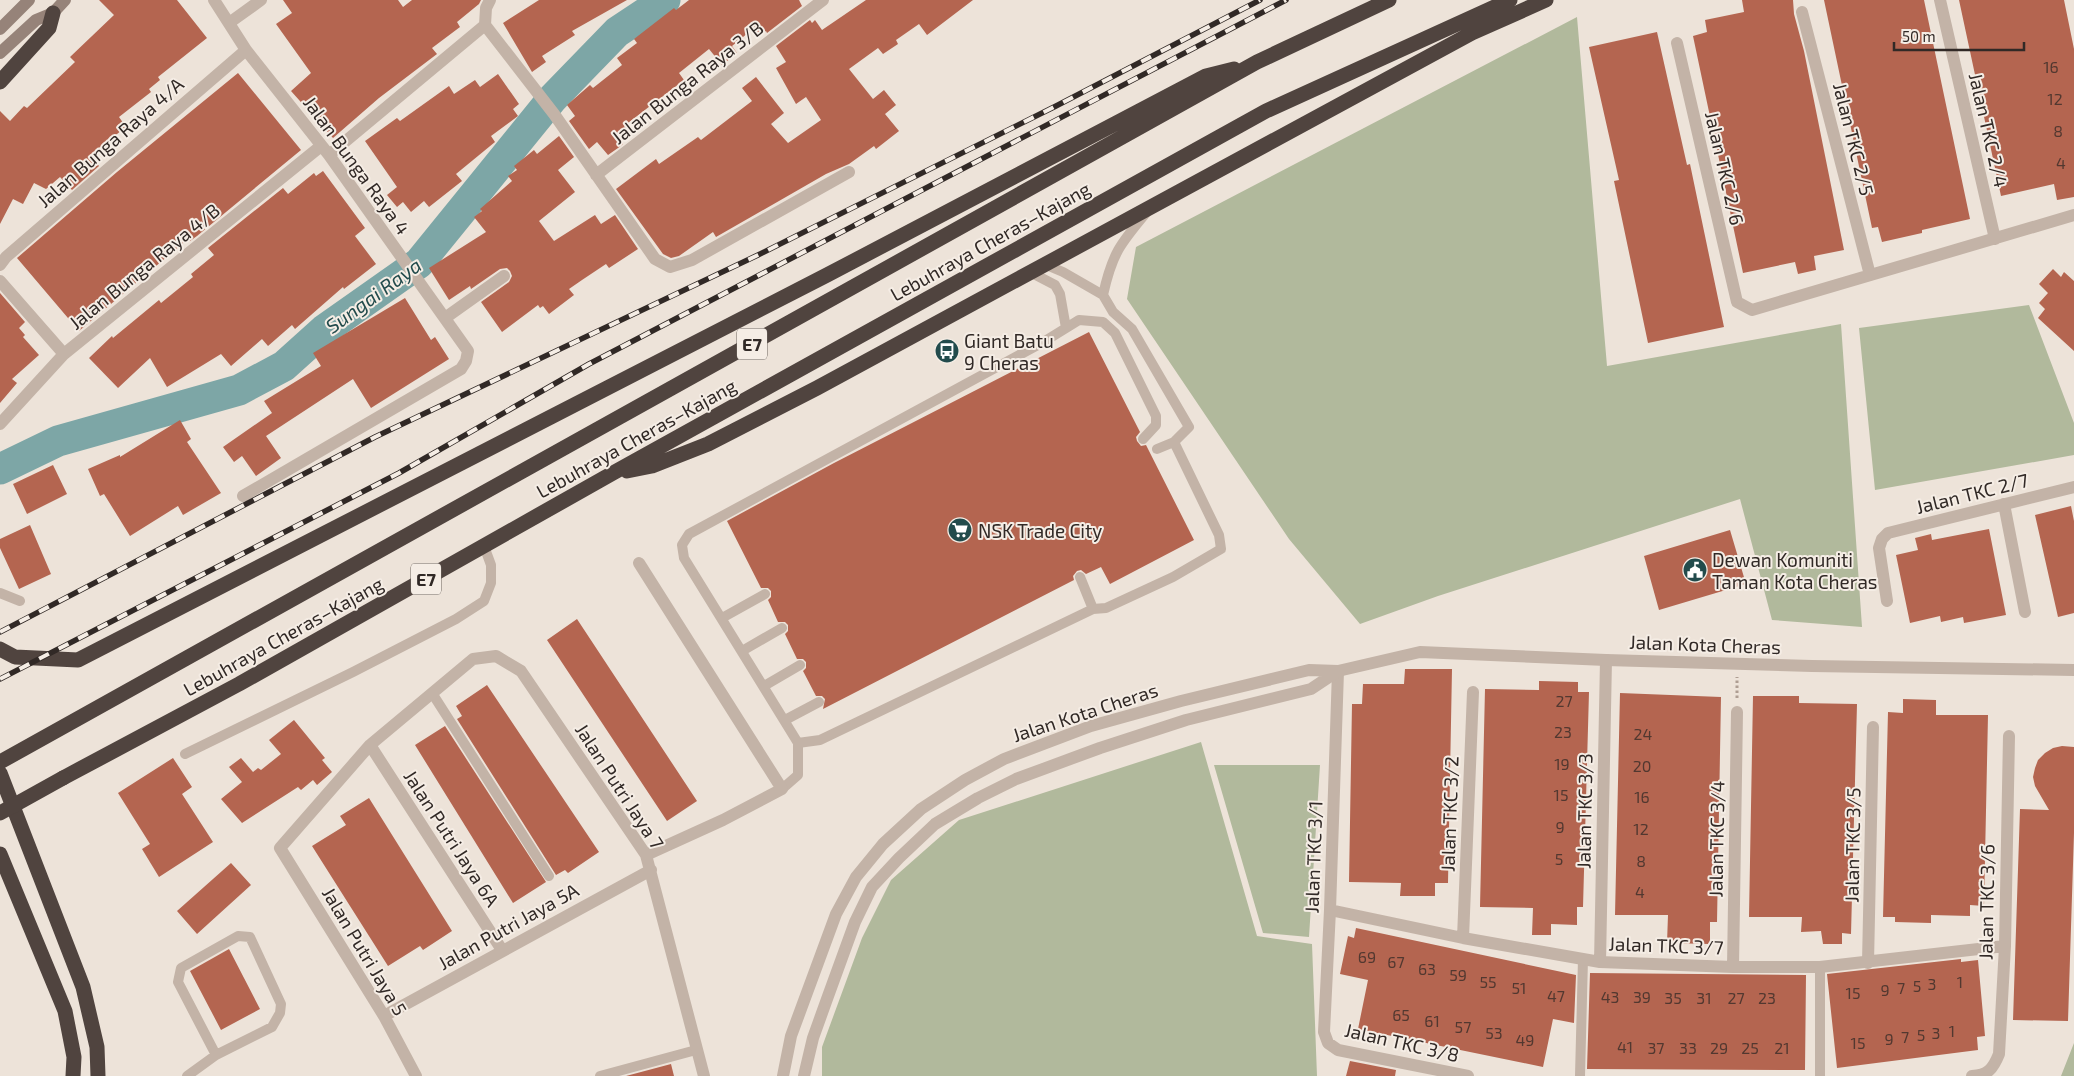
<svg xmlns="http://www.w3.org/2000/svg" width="2074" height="1076" font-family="'Exo 2',sans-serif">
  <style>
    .green { fill: #b1b99c }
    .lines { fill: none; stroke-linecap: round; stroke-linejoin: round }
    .river { stroke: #7da6a6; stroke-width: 31 }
    .building { fill: #b46550 }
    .path { stroke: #ae9d92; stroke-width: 3; stroke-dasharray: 2.5 2.5; stroke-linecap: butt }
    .service { stroke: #c3b3a7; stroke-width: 10 }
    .minor { stroke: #c3b3a7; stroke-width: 12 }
    .tertiary { stroke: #c3b3a7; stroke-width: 12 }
    .secondary { stroke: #968379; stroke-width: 12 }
    .motorway { stroke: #50443f; stroke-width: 15 }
    .rail-casing { stroke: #312926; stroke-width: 5.5 }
    .rail { stroke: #f5ede5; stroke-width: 4; stroke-dasharray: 11; stroke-linecap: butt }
    .motorway-bridge { stroke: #50443f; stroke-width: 15 }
    .labels { text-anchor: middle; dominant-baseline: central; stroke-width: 4; stroke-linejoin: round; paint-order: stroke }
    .number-label { font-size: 16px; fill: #523830 }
    .shield { fill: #f5ede5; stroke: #6c645f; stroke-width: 1 }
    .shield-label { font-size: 18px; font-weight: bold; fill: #312926 }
    .street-label { font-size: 19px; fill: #312926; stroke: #f5ede5 }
    .poi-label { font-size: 19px; fill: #312926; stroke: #f5ede5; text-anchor: start }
    .water-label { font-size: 20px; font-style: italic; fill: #224b4c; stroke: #f5ede5 }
  </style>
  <rect width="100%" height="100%" fill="#ede3d9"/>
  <path class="green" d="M1577,17L1607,366L1841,324L1862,627L1772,620L1740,499L1438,596L1360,624L1289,539L1127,299L1136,247Z
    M2029,305L2074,423V455L1875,490L1859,328Z
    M1201,742L1257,936L1312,944L1317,1076H822V1047L862,938L891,880L959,820Z
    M1214,765H1320L1309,937L1263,933Z
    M2074,1043V1076H2061Z"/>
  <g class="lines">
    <path class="river" d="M0,469L58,441L239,390L284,366L324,330L419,263L552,99L617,32L665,0"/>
  </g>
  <path class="building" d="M99,0H177L207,38L158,77L160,80L149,89L151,92L119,117L126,127L90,155L99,166L72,190L60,177L46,189L34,183L23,204L13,199L0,224V111L10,121L24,106L27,108L75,62L70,57L114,15Z
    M283,0H398L403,7L412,0H481L479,4L457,22L460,27L432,48L437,54L379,98L333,138L291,91L311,73L276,24L292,13Z
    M539,0H627L572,31L575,35L542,56L546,62L532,72L503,23Z
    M689,0H799L802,6L767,33L766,31L758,35L754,28L732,46L737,53L722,65L709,49L679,73L684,80L624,126L626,128L617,136L623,144L618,148L608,155L597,142L589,149L569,121L575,116L567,105L590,85L593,88L622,65L617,58L637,43L634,39L674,8L676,10Z
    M866,0H973L927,35L919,24L896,40L898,44L883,54L878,48L849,69L873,99L884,90L896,105L885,114L899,131L876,149L874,146L849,164L826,174L716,237L713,232L679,256L671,258L663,254L616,189L656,159L659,164L698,137L701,140L752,101L742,88L756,77L784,113L771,124L788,143L821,120L806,97L796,104L776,68L786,62L776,46L810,20L812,23L815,20L822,30Z
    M1742,0H1793L1794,14L1804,51L1844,250L1814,256L1816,270L1798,274L1795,262L1743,273L1693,36L1707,32L1705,20L1744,12Z
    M1824,0H1924L1970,219L1922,230V233L1882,242L1878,227L1872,228Z
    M1959,0H2064L2074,49V197L2057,200L2054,184L2001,196Z
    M1657,32L1687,165L1690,164L1724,327L1648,343L1614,181L1619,180L1589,47Z
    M238,73L301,150L197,236L190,241L188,239L79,331L17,258L117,172Z
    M498,74L519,104L513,109L518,116L491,136L495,142L456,174L462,181L429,207L424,201L411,212L403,202L397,207L387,195L397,187L365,141L397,118L400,121L449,86L454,94L475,80L480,87Z
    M559,136L574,157L558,170L575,192L539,221L554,241L595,215L601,224L615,215L638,249L609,268L606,264L582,280L569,289L574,295L549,314L543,306L540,308L538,305L502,332L481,302L509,282L512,276L510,271L507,268L500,269L471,289L470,286L449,300L429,268L486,232L474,217L482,211L480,209L512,181L508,176L517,170L514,166L534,150L537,154Z
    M323,171L365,228L355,236L376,264L344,289L343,287L295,329L292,325L268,346L262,339L231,366L221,354L167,387L150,358L118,388L89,358L112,336L113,338L159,300L161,303L193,277L191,274L214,255L208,248L283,188L288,194L314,173L316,176Z
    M2053,269L2061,277L2064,272L2074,281V351L2038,318L2045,309L2039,303L2048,293L2039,284Z
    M0,293L25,322L19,328L25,335L23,337L39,355L12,379L17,383L0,403Z
    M405,298L431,340L435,337L449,359L371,408L353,379L266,436L281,458L256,476L242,456L234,462L223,447L272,413L264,401L321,366L313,353Z
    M1089,332L1140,432L1136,437L1137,441L1141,446L1146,445L1194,540L1110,584L1101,567L1086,574L1081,570L1077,571L1073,576L1074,580L823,709L825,699L822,696H816L803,671L806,668V662L803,659H797L785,634L788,631V625L785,622H778L768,600L771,597V591L768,588H761L727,521L834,463Z
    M180,420L191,439L187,442L221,493L183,515L178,506L130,536L104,494L100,496L88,469L120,455V457Z
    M53,465L67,494L27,514L13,484Z
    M2071,506L2074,521V613L2058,617L2035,515Z
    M30,525L51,574L19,589L0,548V539Z
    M1989,529L2006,615L1964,623L1963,617L1941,622L1940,616L1910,623L1896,555L1918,550L1915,538L1931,534L1932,540Z
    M1730,530L1746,584L1659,610L1644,556Z
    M577,619L697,801L667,821L547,640Z
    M1405,669H1452L1448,883H1435V896H1400L1401,883L1349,882L1352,704H1362L1363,684H1404Z
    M1539,681L1578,682V692H1589L1583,907H1577V925L1551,924V935H1532L1533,908L1480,907L1485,689L1539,690Z
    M487,685L599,852L568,873L565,870L556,875L457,719L462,716L456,706Z
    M1620,693L1721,697L1717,922H1710V944L1667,943L1668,915H1615Z
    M1753,696H1799V703L1857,704L1851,934L1842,933V944H1823L1821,931L1801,932L1802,917H1749Z
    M1903,699L1936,700V715H1988L1984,906L1970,905V916L1931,915V923L1895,922V917H1883L1888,712L1903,713Z
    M294,720L325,758L322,760L332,772L317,785L313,780L301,790L298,787L242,823L221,799L242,782L229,767L241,758L253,772L258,768L261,770L281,754L269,740Z
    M445,726L546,882L513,903L415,745Z
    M2062,746L2074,747V833L2068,1021L2013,1020L2020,809L2049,810L2035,786L2033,777L2035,768L2038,760L2045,753L2053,748Z
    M173,758L192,787L182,794L213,842L159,877L142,849L150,844L118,793Z
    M369,798L452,931L423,950L420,946L388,966L312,846L346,825L340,816Z
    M231,863L251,885L197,934L177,911Z
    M1356,928L1576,975L1574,1023L1553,1019L1543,1067L1358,1029L1368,980L1340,974L1348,936L1354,938Z
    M229,949L260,1009L221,1030L190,971Z
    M1961,959V962L1978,960L1985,1036L1977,1037L1978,1050L1837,1068L1827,974Z
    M1590,973L1806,975L1805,1070L1587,1069Z
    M1350,1061L1396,1070L1395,1076H1346Z
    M671,1064L674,1076H626Z"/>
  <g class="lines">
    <path class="path" d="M1737,698V677"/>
    <path class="service" d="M1044,264L1063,272L1103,295L1113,312L1132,329L1189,427L1174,442L1157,449
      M1030,272L1055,285L1060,294L1066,328
      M1103,295C1112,254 1120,244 1146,213
      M1143,439L1156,425V416L1115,333L1103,322L1079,320L1045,341L689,534L682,545L684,558L798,743L820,740L1093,609L1106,608L1173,577L1221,549L1219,535L1174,442
      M1080,577L1093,609
      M0,593L20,601
      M722,618L765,594
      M742,651L782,628
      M764,686L800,665
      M432,693L549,876
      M785,720L819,702
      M185,754L353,672L456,619L484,601L491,583V565L484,546
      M782,789L798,775V743
      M187,1076L216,1055L272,1027L280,1013L281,1004L250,937L238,936L181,968L178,982L216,1055
      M600,1076L696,1050
      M1580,1076L1583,959
      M1820,1076V967"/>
    <path class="minor" d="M214,0L246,50L329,155L468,351L466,361L461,369L243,496
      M1940,0L1995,239
      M1802,12L1870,275
      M229,23L261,0
      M485,25L554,114L655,259L670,267L692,260L849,172
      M1677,43L1737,302L1752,310L2074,215
      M329,155L485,25L486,8L490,0
      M596,175L823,0
      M0,265L6,257L246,50
      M0,281L64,354
      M445,318L504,276
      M0,424L64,354L321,146
      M2004,504L2025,612
      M639,563L782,789L723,820L646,855
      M1887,601L1879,548L1882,539L1888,533L2074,487
      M1338,671L1330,910L1324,1032L1328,1043L1338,1050L1468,1076
      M370,745L502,950
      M1330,910L1463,938L1600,962L1733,967H1820L2005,946
      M1463,938L1473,692
      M1600,962L1606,660
      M1868,963L1873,727
      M1733,967L1737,712
      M384,1016L651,870
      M416,1076L384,1016L280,848L370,745L473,659L496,656L521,671L646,855L704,1076
      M1972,1076C1988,1075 1993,1069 1999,1054L2005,946L2009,736"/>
    <path class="tertiary" d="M783,1076L791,1036L836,914L856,877L883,844L921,809L965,780L1004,759L1091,726L1181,701L1309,670L1338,671L1420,652L1606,660L1812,666L2074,670
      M804,1076L813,1038L827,999L855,922L872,887L899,858L935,824L978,798L1016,779L1100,748L1186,720L1311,689L1338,671"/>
    <path class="secondary" d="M0,29L29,0
      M0,53L36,20L53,13L65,0"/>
    <path class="motorway" d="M0,82L49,28L53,13
      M627,471L652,466L708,444L817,388L1472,33L1546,0
      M0,649L15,657L78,660L827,275L1206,76L1234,69
      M0,762L1257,62L1389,0
      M0,773L83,987L97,1047L98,1076
      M63,778L239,684L613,473L1266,111L1510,0
      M0,854L65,1011L74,1057L73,1076"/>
    <defs>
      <path id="rail" d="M0,632L375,437L758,255L1056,106L1260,0
        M0,679L399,473L589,364L1286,0"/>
    </defs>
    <use href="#rail" class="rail-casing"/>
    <use href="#rail" class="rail"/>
    <path class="motorway-bridge" d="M0,813L63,778"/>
  </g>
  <defs>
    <symbol id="bus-disc" viewBox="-11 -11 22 22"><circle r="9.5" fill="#224b4c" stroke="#f5ede5"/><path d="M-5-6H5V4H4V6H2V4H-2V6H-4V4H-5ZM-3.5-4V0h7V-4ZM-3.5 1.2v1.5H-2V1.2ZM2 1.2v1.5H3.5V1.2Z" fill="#fff"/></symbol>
    <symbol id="supermarket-disc" viewBox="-11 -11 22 22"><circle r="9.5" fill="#224b4c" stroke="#f5ede5"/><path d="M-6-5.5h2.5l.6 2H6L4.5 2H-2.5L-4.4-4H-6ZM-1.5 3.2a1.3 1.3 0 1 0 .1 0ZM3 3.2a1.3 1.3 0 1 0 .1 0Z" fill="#fff"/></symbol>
    <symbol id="civic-disc" viewBox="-11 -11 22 22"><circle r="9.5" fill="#224b4c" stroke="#f5ede5"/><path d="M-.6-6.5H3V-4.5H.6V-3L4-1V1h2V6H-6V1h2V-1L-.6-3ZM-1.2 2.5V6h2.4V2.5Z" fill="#fff"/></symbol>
  </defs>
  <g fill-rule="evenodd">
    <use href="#bus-disc" x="933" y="337" width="28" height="28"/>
    <use href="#supermarket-disc" x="946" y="516" width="28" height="28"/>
    <use href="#civic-disc" x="1681" y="556" width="28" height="28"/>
  </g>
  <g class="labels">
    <g class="number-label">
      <text x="2051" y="66">16</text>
      <text x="2055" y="98">12</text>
      <text x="2058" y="130">8</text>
      <text x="2061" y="162">4</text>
      <text x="1564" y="700">27</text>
      <text x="1563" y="731">23</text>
      <text x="1643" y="733">24</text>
      <text x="1562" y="763">19</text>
      <text x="1642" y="765">20</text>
      <text x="1561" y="794">15</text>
      <text x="1642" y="796">16</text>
      <text x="1560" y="826">9</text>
      <text x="1641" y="828">12</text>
      <text x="1559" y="858">5</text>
      <text x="1641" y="860">8</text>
      <text x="1640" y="891">4</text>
      <text x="1367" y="956">69</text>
      <text x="1396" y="961">67</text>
      <text x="1427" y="968">63</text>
      <text x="1458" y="974">59</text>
      <text x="1488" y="981">55</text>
      <text x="1960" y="981">1</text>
      <text x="1932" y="983">3</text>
      <text x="1917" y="985">5</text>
      <text x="1519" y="987">51</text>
      <text x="1901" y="987">7</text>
      <text x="1885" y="989">9</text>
      <text x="1853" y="992">15</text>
      <text x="1556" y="995">47</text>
      <text x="1610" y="996">43</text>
      <text x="1642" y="996">39</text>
      <text x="1673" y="997">35</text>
      <text x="1704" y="997">31</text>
      <text x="1736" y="997">27</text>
      <text x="1767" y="997">23</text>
      <text x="1401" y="1014">65</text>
      <text x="1432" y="1020">61</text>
      <text x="1463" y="1026">57</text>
      <text x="1952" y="1030">1</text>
      <text x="1494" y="1032">53</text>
      <text x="1936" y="1032">3</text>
      <text x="1921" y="1034">5</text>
      <text x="1905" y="1036">7</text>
      <text x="1889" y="1038">9</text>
      <text x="1525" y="1039">49</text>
      <text x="1858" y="1042">15</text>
      <text x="1625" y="1046">41</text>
      <text x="1656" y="1047">37</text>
      <text x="1688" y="1047">33</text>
      <text x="1719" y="1047">29</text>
      <text x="1750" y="1047">25</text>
      <text x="1782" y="1047">21</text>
    </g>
    <g class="shield">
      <rect x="737" y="328.5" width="30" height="31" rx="4"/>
      <rect x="411" y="563.5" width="30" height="31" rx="4"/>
    </g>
    <g class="shield-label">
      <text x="752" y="344">E7</text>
      <text x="426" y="579">E7</text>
    </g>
    <g class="street-label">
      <text transform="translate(687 82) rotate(-38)">Jalan Bunga Raya 3/B</text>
      <text transform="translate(1989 130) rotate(77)">Jalan TKC 2/4</text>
      <text transform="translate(1854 139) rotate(76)">Jalan TKC 2/5</text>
      <text transform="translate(110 142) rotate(-41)">Jalan Bunga Raya 4/A</text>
      <text transform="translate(357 165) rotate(54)">Jalan Bunga Raya 4</text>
      <text transform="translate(1725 168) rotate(77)">Jalan TKC 2/6</text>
      <text transform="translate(990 241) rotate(-29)">Lebuhraya Cheras–Kajang</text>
      <text transform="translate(144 266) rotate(-39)">Jalan Bunga Raya 4/B</text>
      <text transform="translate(636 438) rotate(-29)">Lebuhraya Cheras–Kajang</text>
      <text transform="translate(1972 493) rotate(-14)">Jalan TKC 2/7</text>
      <text transform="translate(283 636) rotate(-29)">Lebuhraya Cheras–Kajang</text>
      <text transform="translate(1705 644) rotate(2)">Jalan Kota Cheras</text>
      <text transform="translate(1085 712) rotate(-18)">Jalan Kota Cheras</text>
      <text transform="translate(620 786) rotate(57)">Jalan Putri Jaya 7</text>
      <text transform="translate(1584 811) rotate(-89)">Jalan TKC 3/3</text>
      <text transform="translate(1449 814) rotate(-88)">Jalan TKC 3/2</text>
      <text transform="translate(452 838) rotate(57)">Jalan Putri Jaya 6A</text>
      <text transform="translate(1716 839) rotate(-89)">Jalan TKC 3/4</text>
      <text transform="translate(1852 845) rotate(-89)">Jalan TKC 3/5</text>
      <text transform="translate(1313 857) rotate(-88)">Jalan TKC 3/1</text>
      <text transform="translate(1986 902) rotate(-89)">Jalan TKC 3/6</text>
      <text transform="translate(508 926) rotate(-29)">Jalan Putri Jaya 5A</text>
      <text transform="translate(1666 945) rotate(2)">Jalan TKC 3/7</text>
      <text transform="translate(365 951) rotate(59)">Jalan Putri Jaya 5</text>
      <text transform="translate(1402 1042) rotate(13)">Jalan TKC 3/8</text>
    </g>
    <g class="poi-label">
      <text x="964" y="340">Giant Batu<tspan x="964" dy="22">9 Cheras</tspan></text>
      <text x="978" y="530">NSK Trade City</text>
      <text x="1712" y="559">Dewan Komuniti<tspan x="1712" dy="22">Taman Kota Cheras</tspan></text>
    </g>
    <g class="water-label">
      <text transform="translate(373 295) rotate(-36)">Sungai Raya</text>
    </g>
  </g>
  <path d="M1894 42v8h130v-8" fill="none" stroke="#312926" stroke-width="2.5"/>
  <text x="1902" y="42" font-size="15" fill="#312926" stroke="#f5ede5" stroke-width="4" paint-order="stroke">50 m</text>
</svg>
